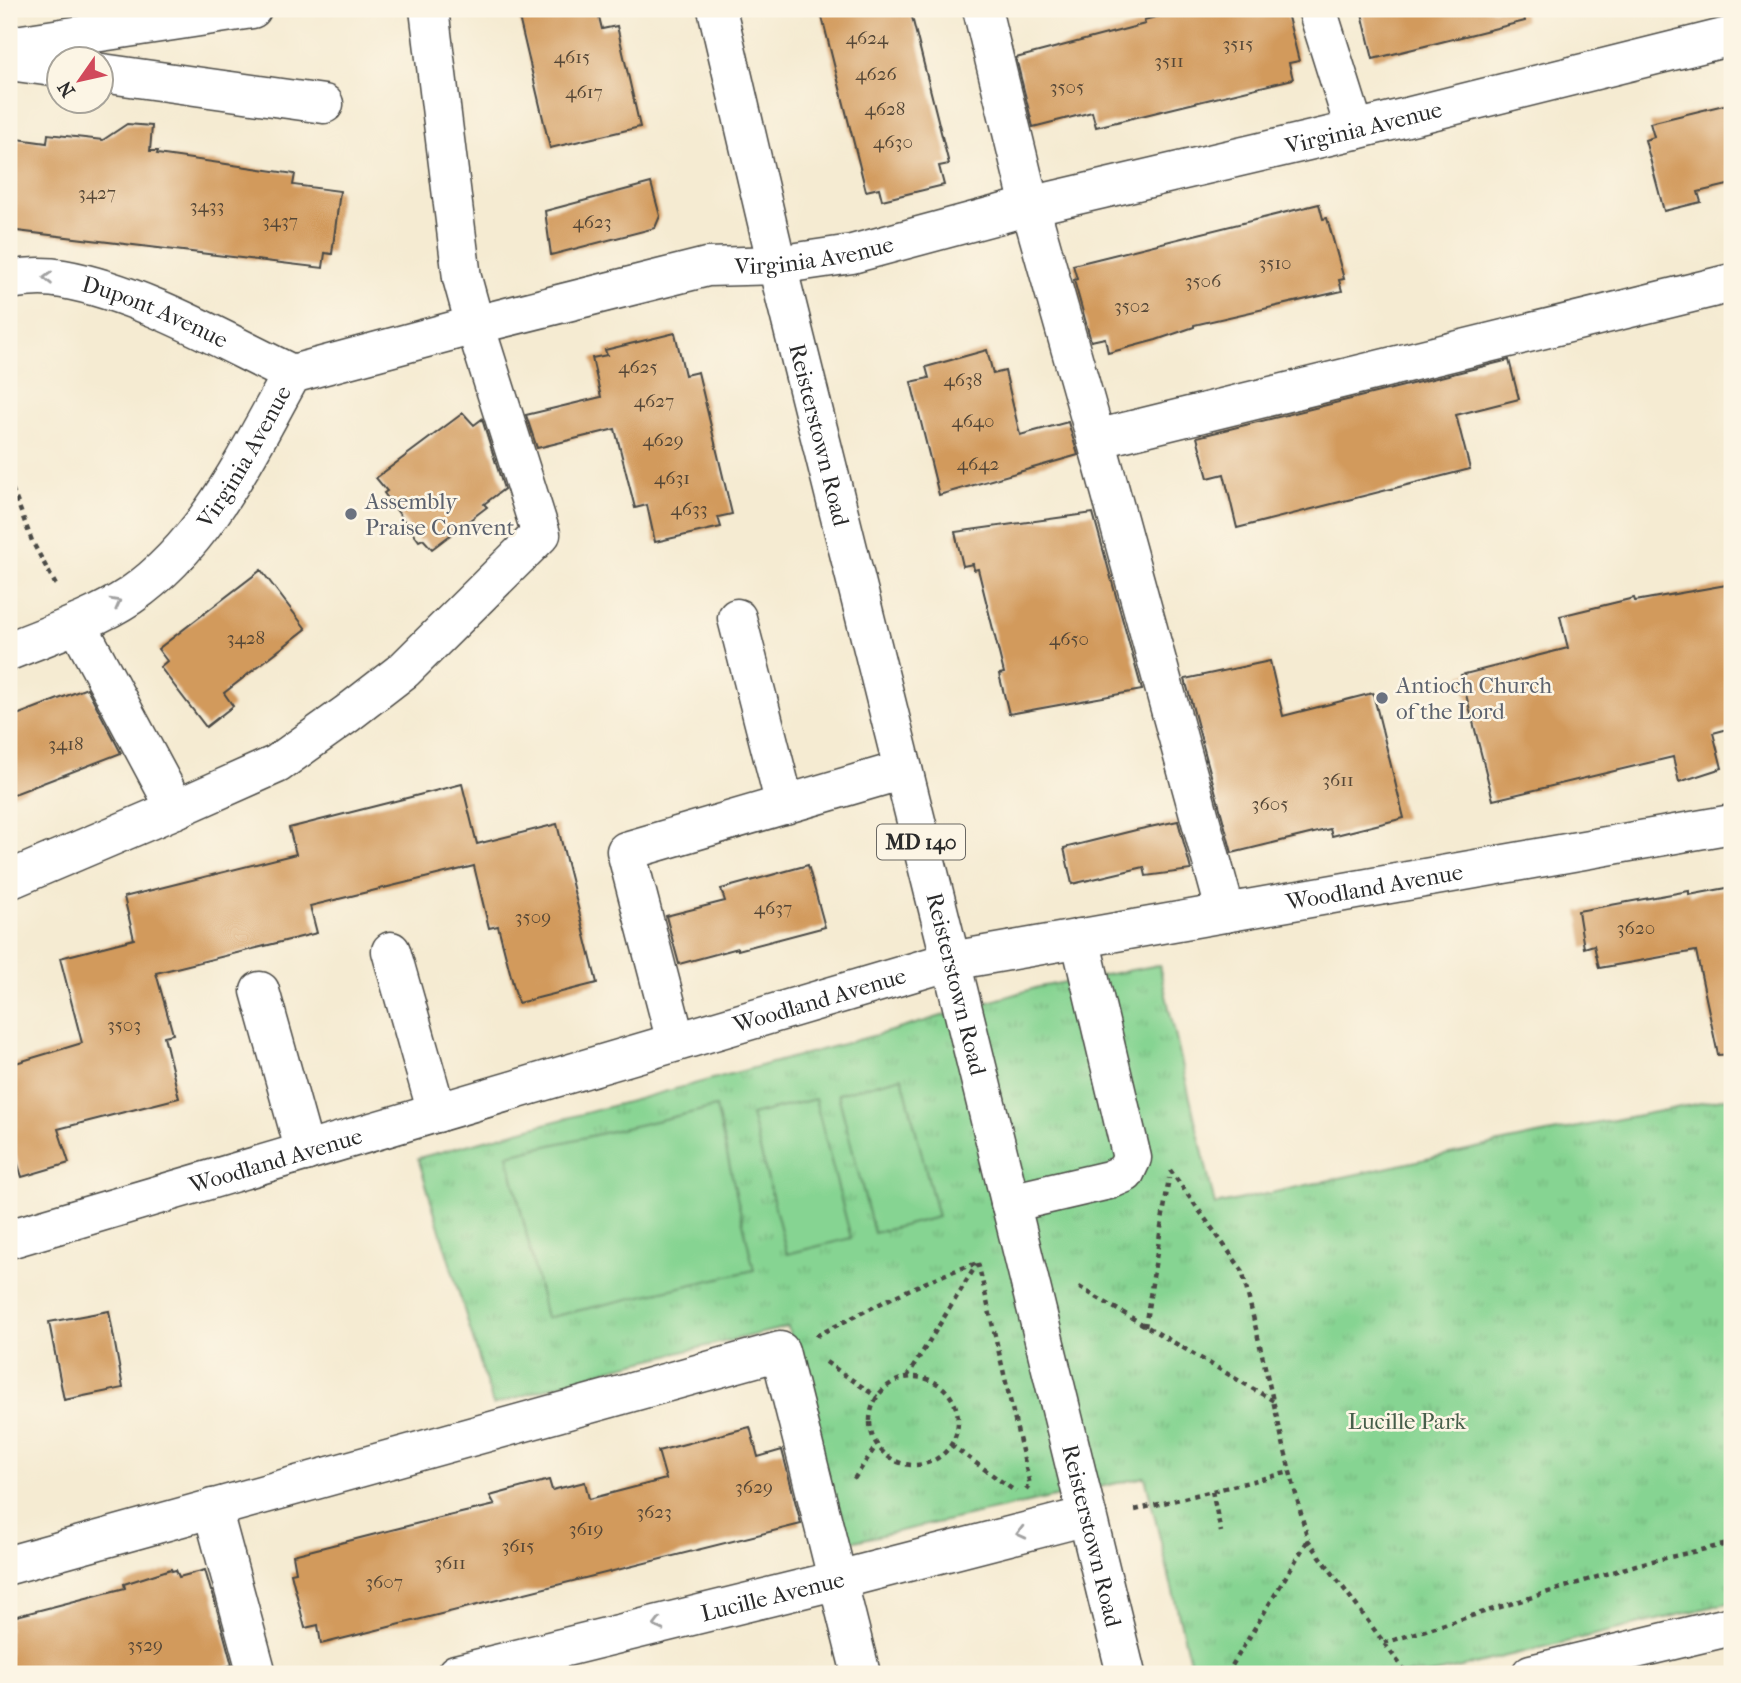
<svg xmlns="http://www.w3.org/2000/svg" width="1741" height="1683" font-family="'IM FELL French Canon',serif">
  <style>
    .park { fill: url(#park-tufts); stroke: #58805e; stroke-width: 2 }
    .pitch { fill: #86d492; stroke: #58805e; stroke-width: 2 }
    .building { fill: #d29a5c }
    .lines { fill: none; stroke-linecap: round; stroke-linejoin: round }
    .minor-casing { stroke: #494844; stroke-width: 41 }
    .major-casing { stroke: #494844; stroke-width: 41 }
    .path { stroke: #494844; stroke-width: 4.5; stroke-dasharray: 5 5; stroke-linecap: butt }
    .minor { stroke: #fff; stroke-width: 38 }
    .major { stroke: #fff; stroke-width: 38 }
    .oneway { stroke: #a0a0a0 }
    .worship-dot { fill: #6b7280; stroke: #fcf5e5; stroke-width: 2.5 }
    .labels { text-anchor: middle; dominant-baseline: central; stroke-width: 5; stroke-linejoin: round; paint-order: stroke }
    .number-label { font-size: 19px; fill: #554737 }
    .shield { fill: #fcf5e5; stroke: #6a6863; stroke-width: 2 }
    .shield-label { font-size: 21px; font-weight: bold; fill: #2b2b2b }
    .street-label { font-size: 23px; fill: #2b2b2b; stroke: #fcf5e5 }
    .worship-label { font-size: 23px; fill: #5b616d; stroke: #fcf5e5; text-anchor: start }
    .park-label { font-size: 23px; fill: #465e4a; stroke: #fcf5e5 }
  </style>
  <defs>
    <pattern id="park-tufts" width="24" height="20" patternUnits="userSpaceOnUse" patternTransform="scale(1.75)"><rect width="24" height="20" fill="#86d492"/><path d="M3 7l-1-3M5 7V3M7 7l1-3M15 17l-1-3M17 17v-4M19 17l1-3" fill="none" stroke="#74b67e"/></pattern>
  </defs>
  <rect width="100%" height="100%" fill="#fcf5e5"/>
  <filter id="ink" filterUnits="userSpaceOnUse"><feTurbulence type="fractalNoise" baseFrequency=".0143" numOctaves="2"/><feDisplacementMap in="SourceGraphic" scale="14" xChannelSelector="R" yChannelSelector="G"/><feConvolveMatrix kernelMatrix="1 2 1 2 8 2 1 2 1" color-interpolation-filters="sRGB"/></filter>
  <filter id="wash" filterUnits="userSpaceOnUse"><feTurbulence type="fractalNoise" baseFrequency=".00686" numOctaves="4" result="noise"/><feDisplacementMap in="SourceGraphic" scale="28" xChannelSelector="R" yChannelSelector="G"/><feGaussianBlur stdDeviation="1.57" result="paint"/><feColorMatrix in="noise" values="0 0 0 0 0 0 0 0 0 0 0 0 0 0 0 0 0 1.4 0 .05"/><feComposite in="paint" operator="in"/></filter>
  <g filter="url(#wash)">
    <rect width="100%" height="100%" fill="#f5ebd2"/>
    <path class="park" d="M1159,965L1215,1205L1527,1137L1732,1097V1602L1432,1674H1193L1145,1477L841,1544L788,1327L613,1368L493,1405L418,1158L895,1030L1039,987Z"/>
    <path class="pitch" d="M902,1077L938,1217L874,1233L838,1094Z
      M815,1099L851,1238L787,1254L751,1115Z
      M716,1107L754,1270L546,1318L508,1155Z"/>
    <g id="blocks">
      <path class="building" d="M517,9H597L602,29L617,26L640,127L550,148Z
        M820,9H900L901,15L911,13L949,164L939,166L944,185L882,200L879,188L866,191Z
        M1188,9H1286L1299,61L1289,63L1293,79L1096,127L1092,112L1033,127L1016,58L1145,24L1144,20Z
        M1361,9H1523L1525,21L1373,59Z
        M1732,103V184L1698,192L1701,202L1664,211L1645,140L1654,137L1650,123Z
        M127,124L152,126L150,151H158L157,154L295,174L293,185L340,191L332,254L325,253L323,268L9,230V150L16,151L18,139L47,143L48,134L103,140Z
        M651,183L660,216L655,228L551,255L545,211Z
        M1319,204L1323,219L1327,218L1344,279L1339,280L1342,291L1194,325V327L1156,340L1108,353L1105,338L1091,341L1074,280L1077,279L1073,265Z
        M675,333L685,375L698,372L732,514L718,517L721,527L655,542L647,505L635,508L615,429L537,448L526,415L601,397L592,358L607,355L605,350Z
        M987,350L993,374L1005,371L1020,435L1068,422L1078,455L939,495L911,382L929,378L926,367Z
        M1509,360L1519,399L1456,415L1470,469L1237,528L1224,474L1208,478L1197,437Z
        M463,413L474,425L482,419L504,489L484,504L487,507L432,549L423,539L419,541L384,493L387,491L376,478Z
        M1093,513L1142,690L1009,714L999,674L1004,673L978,569L974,570L973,564L963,566L955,532Z
        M261,570L306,629L224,693L233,706L206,727L160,667L167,661L158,649Z
        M1732,584V728L1713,733L1722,768L1679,782L1673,757L1493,800L1461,675L1568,648L1560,616L1634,598L1635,601Z
        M1270,661L1283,716L1373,693L1404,818L1332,836L1330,829L1232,853L1185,679Z
        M87,688L121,753L9,796V718Z
        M462,784L477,844L557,824L597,983L518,1003L498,926L489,928L474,866L310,906L317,933L156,973L173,1034L164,1036L179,1098L58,1129L69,1163L22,1177L9,1135V1065L82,1043L60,958L134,939L124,897L296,854L289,828Z
        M1178,821L1191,870L1146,876L1144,867L1072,884L1064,848L1136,830Z
        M808,865L825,927L738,950V948L679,964L666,916L725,901L721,889Z
        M1732,887V1054L1718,1055L1696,951L1599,968L1594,945L1584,948L1578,911L1666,895L1689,891V895Z
        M109,1311L123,1388L64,1400L49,1322Z
        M750,1427L758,1457L782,1450L801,1524L321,1644L318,1625L305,1628L291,1573L296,1572L293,1555L427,1521L495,1505L490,1496L549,1480L552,1490L585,1482L589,1499L666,1479L658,1451Z
        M171,1569L172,1571L176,1570L179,1577L205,1570L211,1591H212L232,1665L200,1674H9V1618L125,1588L124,1584Z"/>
    </g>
  </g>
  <g filter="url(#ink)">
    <use href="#blocks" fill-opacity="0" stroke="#494844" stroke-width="2"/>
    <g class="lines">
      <defs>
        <g id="minor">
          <path d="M982,9L1030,206L1096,439L1732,283"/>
          <path d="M1317,9L1355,130"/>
          <path d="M9,46L252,9"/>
          <path d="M9,61L60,68"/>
          <path d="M102,73L324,104"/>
          <path id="s1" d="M9,280C26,277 46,276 63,279C141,293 221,340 292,374"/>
          <path d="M1096,439L1226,913"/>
          <path d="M737,618L785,805"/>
          <path d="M77,624L176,809"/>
          <path id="s2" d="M9,651C48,635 94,620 130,596C207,543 247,454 292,374L475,325L707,267L777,265L852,254L1030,206L1355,130L1732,36"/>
          <path d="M9,880L176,809L277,764L347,714L404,670L541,534L475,325L462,278L429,9"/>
          <path d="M391,951L437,1113"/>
          <path d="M260,991L305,1152"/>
          <path d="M676,1042L626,851L903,770"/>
          <path d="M1010,1203L1109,1180L1125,1173L1132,1158L1080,938"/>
          <path id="s3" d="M9,1239L951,961L1732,824"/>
          <path d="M212,1508L257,1674"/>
          <path d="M9,1565L780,1351L861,1674"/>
          <path id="s4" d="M456,1674L838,1580L1087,1516"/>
          <path d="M1531,1674L1732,1626"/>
        </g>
        <g id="major">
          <path id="s5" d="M717,9L777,265L951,961L1126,1674"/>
        </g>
      </defs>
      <use href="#minor" class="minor-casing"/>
      <use href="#major" class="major-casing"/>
      <path class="path" d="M9,480L32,541L58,589
        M1170,1170L1242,1270L1290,1472L1308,1540L1407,1674
        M978,1263L1030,1485L1026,1490
        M1079,1287L1274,1401
        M1145,1327L1169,1178
        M817,1337L818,1335C870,1309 922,1280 978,1263
        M826,1362L877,1397
        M870 1421a44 44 0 1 1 88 0a44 44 0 1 1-88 0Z
        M907,1377L977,1264
        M951,1445L1016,1492
        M854,1479L876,1446
        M1212,1491L1221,1532
        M1135,1510L1290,1472
        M1384,1643L1639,1564L1732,1543
        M1227,1674L1308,1540"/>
      <use href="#minor" class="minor"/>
      <use href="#major" class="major"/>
    </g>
    <defs><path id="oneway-chevron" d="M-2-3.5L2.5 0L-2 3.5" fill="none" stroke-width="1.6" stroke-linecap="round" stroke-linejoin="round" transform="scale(1.75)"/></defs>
    <g class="oneway">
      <use href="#oneway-chevron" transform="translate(48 278) rotate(-179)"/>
      <use href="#oneway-chevron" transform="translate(116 603) rotate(-28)"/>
      <use href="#oneway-chevron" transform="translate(1021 1533) rotate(166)"/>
      <use href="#oneway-chevron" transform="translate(658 1625) rotate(166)"/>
    </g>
  </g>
  <g class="worship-dot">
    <circle cx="351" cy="514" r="7"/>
    <circle cx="1382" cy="698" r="7"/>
  </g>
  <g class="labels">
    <g class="number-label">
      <text x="867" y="38">4624</text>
      <text x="1238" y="44">3515</text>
      <text x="572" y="57">4615</text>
      <text x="1169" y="61">3511</text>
      <text x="876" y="74">4626</text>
      <text x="1067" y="87">3505</text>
      <text x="584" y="92">4617</text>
      <text x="885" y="109">4628</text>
      <text x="893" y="142">4630</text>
      <text x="97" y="193">3427</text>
      <text x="207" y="206">3433</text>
      <text x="280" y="221">3437</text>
      <text x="592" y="222">4623</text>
      <text x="1275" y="263">3510</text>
      <text x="1203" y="281">3506</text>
      <text x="1132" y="306">3502</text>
      <text x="638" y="367">4625</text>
      <text x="963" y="380">4638</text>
      <text x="654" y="401">4627</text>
      <text x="973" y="421">4640</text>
      <text x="663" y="440">4629</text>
      <text x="978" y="464">4642</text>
      <text x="672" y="478">4631</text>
      <text x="689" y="509">4633</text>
      <text x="246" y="638">3428</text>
      <text x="1069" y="639">4650</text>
      <text x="66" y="744">3418</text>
      <text x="1338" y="780">3611</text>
      <text x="1270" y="804">3605</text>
      <text x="773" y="908">4637</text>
      <text x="533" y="917">3509</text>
      <text x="1636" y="928">3620</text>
      <text x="124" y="1025">3503</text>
      <text x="754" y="1487">3629</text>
      <text x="654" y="1512">3623</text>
      <text x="586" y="1529">3619</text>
      <text x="518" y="1546">3615</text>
      <text x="450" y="1563">3611</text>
      <text x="384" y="1582">3607</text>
      <text x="145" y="1645">3529</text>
    </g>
    <rect class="shield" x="877" y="824.5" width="88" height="35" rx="5"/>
    <g class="shield-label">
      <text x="921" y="842">MD 140</text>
    </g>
    <g class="street-label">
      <text stroke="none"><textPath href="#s2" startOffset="1512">Virginia Avenue</textPath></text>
      <text stroke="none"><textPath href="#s2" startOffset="947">Virginia Avenue</textPath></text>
      <text stroke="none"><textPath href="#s1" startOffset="152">Dupont Avenue</textPath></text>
      <text stroke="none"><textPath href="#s5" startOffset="438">Reisterstown Road</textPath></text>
      <text stroke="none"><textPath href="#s2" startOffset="315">Virginia Avenue</textPath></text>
      <text stroke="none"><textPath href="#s3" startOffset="1412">Woodland Avenue</textPath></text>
      <text stroke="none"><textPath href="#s5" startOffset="1004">Reisterstown Road</textPath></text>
      <text stroke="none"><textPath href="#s3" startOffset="845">Woodland Avenue</textPath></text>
      <text stroke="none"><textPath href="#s3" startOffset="278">Woodland Avenue</textPath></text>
      <text stroke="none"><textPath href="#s5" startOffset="1572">Reisterstown Road</textPath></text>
      <text stroke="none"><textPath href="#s4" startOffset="326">Lucille Avenue</textPath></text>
    </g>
    <g class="worship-label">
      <text x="365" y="501">Assembly<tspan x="365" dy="26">Praise Convent</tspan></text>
      <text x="1396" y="685">Antioch Church<tspan x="1396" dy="26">of the Lord</tspan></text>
    </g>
    <g class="park-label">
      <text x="1407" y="1421">Lucille Park</text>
    </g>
  </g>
  <rect width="1741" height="1683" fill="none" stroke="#fcf5e5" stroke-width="35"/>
  <g transform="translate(80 80) rotate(236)"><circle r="33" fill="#fcf5e5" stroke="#a8a49b" stroke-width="2"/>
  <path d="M0-5L12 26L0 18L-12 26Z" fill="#d1495b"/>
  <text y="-10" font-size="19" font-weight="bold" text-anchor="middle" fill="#2b2b2b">N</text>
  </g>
</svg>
